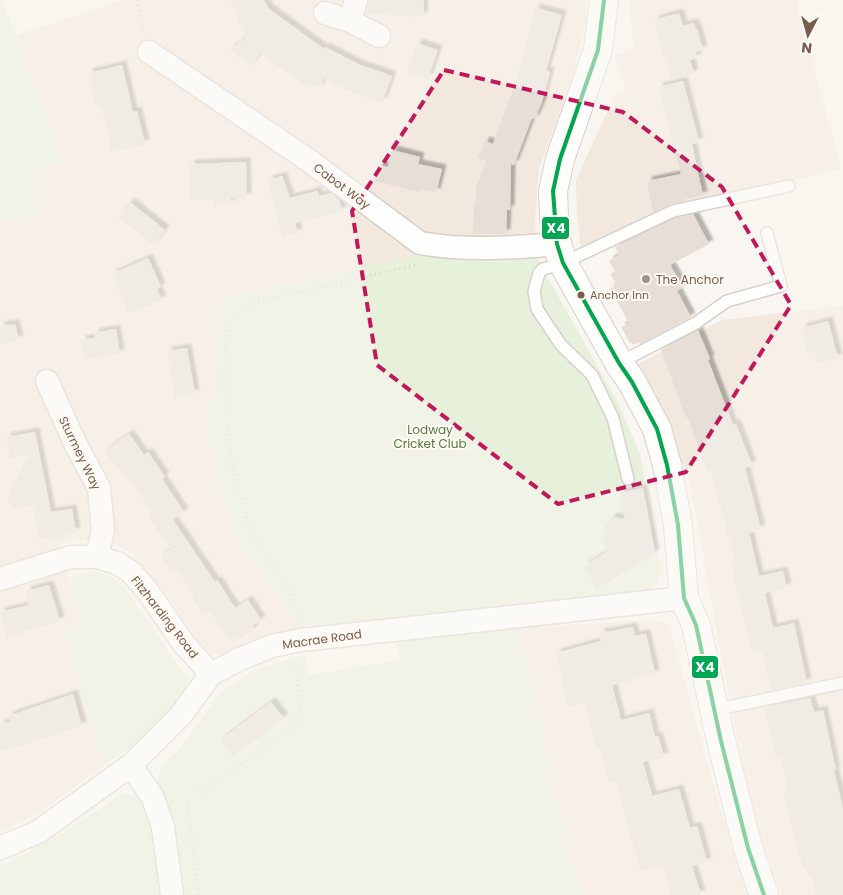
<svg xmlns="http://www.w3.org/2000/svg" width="843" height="895" font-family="Poppins,sans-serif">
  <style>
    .residential { fill: #f2e8de }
    .green { fill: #e7f0db }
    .building { fill: #e6ded7; filter: url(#shadow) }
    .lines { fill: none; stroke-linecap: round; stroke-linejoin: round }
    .service-casing { stroke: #d7d1cb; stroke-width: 14 }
    .minor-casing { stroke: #d7d1cb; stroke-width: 25 }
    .tertiary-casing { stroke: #d7d1cb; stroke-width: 30 }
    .path { stroke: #dcd5d0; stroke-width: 3; stroke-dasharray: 1 4; stroke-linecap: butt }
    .service { stroke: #fefefd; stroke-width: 11 }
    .minor { stroke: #fefefd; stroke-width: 22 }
    .tertiary { stroke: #fefefd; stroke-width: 28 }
    .bus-1-casing { stroke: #fffaf3; stroke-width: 8 }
    .bus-1 { stroke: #00a651; stroke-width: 4 }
    .marked { fill: none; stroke: #c2185b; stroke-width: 4; stroke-dasharray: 10 6; stroke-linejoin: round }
    .poi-dot { fill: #a69286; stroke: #fffaf3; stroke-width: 2 }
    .bus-dot { fill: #7a5c4d; stroke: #fffaf3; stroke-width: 2 }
    .labels { text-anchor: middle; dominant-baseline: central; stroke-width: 4; stroke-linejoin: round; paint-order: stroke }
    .bus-label { font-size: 11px; fill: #7a5c4d; stroke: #fffaf3; text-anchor: start }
    .street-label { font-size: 12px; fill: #7a5c4d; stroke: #fffaf3 }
    .poi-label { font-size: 12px; fill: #7a5c4d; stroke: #fffaf3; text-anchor: start }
    .park-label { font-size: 12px; fill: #537a41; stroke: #fffaf3 }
    .line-badge { stroke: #fffaf3; stroke-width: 2 }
    .badge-label { font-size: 14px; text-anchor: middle; font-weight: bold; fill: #fff }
  </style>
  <defs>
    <filter id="shadow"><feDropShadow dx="4.5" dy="-4.5" stdDeviation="1" flood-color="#0004"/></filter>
  </defs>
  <rect width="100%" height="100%" fill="#f9f5f0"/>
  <path class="residential" d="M124,0H585L586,23L574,73L539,168L535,220L537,256L223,299L208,441L236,539L301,627L220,655L212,654L200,644L159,585L132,553L115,544L85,540L70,541L59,544L82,626L64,634L104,765L44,810L0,832V220L37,213L34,170L64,163L16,35Z
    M629,0H797L841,169L667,208L581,250L577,215L576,180L615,95L626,91L615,55L634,49Z
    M843,306V895H781L759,831L740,754L713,611L690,482L665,421L634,366L722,320Z
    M650,620L669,625L716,794L748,895H583L577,879L517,628Z"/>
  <path class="green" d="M0,0H2L64,164L34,170L37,213L0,220Z
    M417,255L472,258L537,256L543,269L617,401L640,454L662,572L654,588L638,595L301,627L236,539L208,441L223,299Z
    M94,571L110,576L121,582L186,677L188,684C171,719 137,745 104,765L64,634L82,626L70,578Z
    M517,628L577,879L583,895H182L181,871L175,832L158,786V777L163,763L179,750L219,694L253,671L305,655L309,675L400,660L397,640Z
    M123,794L135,795L139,799L150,823L159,864L160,895H0V865L8,863L57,836Z"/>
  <path class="building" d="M230,0H264L269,9L324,49L325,47L358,64L392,76L382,103L344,89L324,78L319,88L309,83L307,87L260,53L251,66L229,50L247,37Z
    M369,0H424L423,17L368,14Z
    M536,8L562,15L546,71L550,72L542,102L535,119L532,118L514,165L511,164L510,210H507L506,234H473L474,202H476V188L486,161L478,158L485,141L493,144L513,90Z
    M679,13L683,26L694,23L696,29H697L703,50L696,52L697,58L690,60L694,74L671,80L654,20Z
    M417,43L438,50L428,79L407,71Z
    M122,65L133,112L137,111L145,144L112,152L101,105L96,106L88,73Z
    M683,81L699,142L692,144L703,196L684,199L685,201L670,204L653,212L647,181L681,174L658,87Z
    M392,150L420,157L418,164L442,169L436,193L420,189V192L374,181L378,165L388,167Z
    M246,162L247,198H231V204L214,205V200H191L190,164Z
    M282,176L290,198L317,191L319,196L331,193L339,199L342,211L295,223L298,233L282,237L268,180Z
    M130,202L165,230L154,245L118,217Z
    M693,214L709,244L670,265L683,287L677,291L691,317L640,344L639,342L633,345L631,342L630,343L621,327L629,323L610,289L617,285L610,274L615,271L609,261L619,255L615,247L675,218Z
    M148,258L161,287L157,289L162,300L129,313L112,274Z
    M828,321L838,358L818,363L814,350L808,352L802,328Z
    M15,324L19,340L0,345V326Z
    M116,329L120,354L85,360L81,340L95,338L94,333Z
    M698,330L710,359L708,360L733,425L736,424L752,465L745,468L761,529L749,533L759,576L783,571L787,588L765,593L773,628L794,623L807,683L771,690L762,650L752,652L731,564L735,563L711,470L707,472L688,417L686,418L661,350Z
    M187,348L195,394L175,397L167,351Z
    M35,432L51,512L72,509L76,532L66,534V537L50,541L49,537L39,539L33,505L15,509L7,501L12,494L11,489L30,454L10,458L6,437Z
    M129,434L144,455L148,452L165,477L162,479L184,512L173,520L215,582L217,580L235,608L248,600L261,620L252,626L254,629L241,638L238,635L230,641L211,612L204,616L192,597L194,596L176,568L171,571L161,556L171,549L148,516L153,512L131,481L130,482L119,467L117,468L105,451Z
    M643,488L655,553L596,589L584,566L608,551L602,541L605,527L612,517L625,519L619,493Z
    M49,585L60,621L7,637L0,612L29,605L26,591Z
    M633,627L635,636L646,634L655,674L612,685L621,720L649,713L655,737L658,736L664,757L643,762L652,796L679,789L690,828L697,826L707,862L692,866L701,895H672L663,864L640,871L616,781L609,783L599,746L596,747L585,702L568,706L560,677L562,676L556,653L601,641L600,633Z
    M73,694L82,726L0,752V724L10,722L8,716Z
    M810,698L814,712L823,710L836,771H834L843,808V895H816L811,875L808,876L806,867L803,868L783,792L789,791L781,757L776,758L764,707Z
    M271,702L284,718L233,756L220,740Z"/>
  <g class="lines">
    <defs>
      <path id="service" d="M619,363L696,323L727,301L781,286L767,233
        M628,479L613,418L592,375L561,345L537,309L534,291L539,273L543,269L563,263L673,211L789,186
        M714,710L843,683"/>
      <path id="minor" d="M325,13L350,21L379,36
        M350,21L356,0
        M149,52L311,162L420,243C465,251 512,248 557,244
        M47,381L76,445L99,488L103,530L97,557
        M0,579L71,557H97L117,563L131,572L146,589L184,644L211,674
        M131,765L153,798L163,827L172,895
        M0,848L38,832L131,765L181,715L211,674L240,659L272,646L301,640L684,598"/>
      <path id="tertiary" d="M604,0L598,50L560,159L553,191L554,217L557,244L563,263L619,363L632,382L657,429L667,465L678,525L684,598L696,625L721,741L748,848L764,895"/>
    </defs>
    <use href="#service" class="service-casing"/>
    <use href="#minor" class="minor-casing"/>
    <use href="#tertiary" class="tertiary-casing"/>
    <path class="path" d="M137,0L143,31
      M299,619L291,591L251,533L233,469L224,391L225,336L230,323L240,311L251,303L415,265
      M199,895L187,801L301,723L296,662"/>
    <use href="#service" class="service"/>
    <use href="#minor" class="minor"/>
    <use href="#tertiary" class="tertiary"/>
    <defs>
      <path id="bus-1" d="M604,0L598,50L560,159L553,191L557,244L563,263L619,363L632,382L657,429L667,465L678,525L684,598L696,625L721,741L748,848L764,895"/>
    </defs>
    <use href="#bus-1" class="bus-1-casing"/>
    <use href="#bus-1" class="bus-1"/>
  </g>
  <path d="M0 0H843V895H0ZM444,70L623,112L722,187L791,305L686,472L558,504L377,365L352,211Z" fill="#f9f5f0" fill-opacity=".55" fill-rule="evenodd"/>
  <path class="marked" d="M444,70L623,112L722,187L791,305L686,472L558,504L377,365L352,211Z"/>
  <circle class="poi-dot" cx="646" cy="279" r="5"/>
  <circle class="bus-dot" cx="581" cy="295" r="4.5"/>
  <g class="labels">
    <g class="bus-label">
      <text x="590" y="295">Anchor Inn</text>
    </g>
    <g class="street-label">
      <text transform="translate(342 186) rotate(37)">Cabot Way</text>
      <text transform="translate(80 453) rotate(64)">Sturmey Way</text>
      <text transform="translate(165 617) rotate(52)">Fitzharding Road</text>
      <text transform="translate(322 639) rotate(-8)">Macrae Road</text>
    </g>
    <g class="poi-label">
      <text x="656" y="279">The Anchor</text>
    </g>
    <g class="park-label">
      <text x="430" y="429">Lodway<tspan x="430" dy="14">Cricket Club</tspan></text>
    </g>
  </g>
  <g class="line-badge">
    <rect x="541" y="216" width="29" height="24" rx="5" fill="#00a651"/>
    <rect x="691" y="655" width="28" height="24" rx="5" fill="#00a651"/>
  </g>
  <g class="badge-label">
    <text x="556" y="233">X4</text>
    <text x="705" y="672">X4</text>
  </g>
  <g transform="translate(808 35) rotate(186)" stroke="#fffaf3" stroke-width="4" paint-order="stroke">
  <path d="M0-4L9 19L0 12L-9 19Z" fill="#7a5c4d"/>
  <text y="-8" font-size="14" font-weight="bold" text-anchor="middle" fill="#7a5c4d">N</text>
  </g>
</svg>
